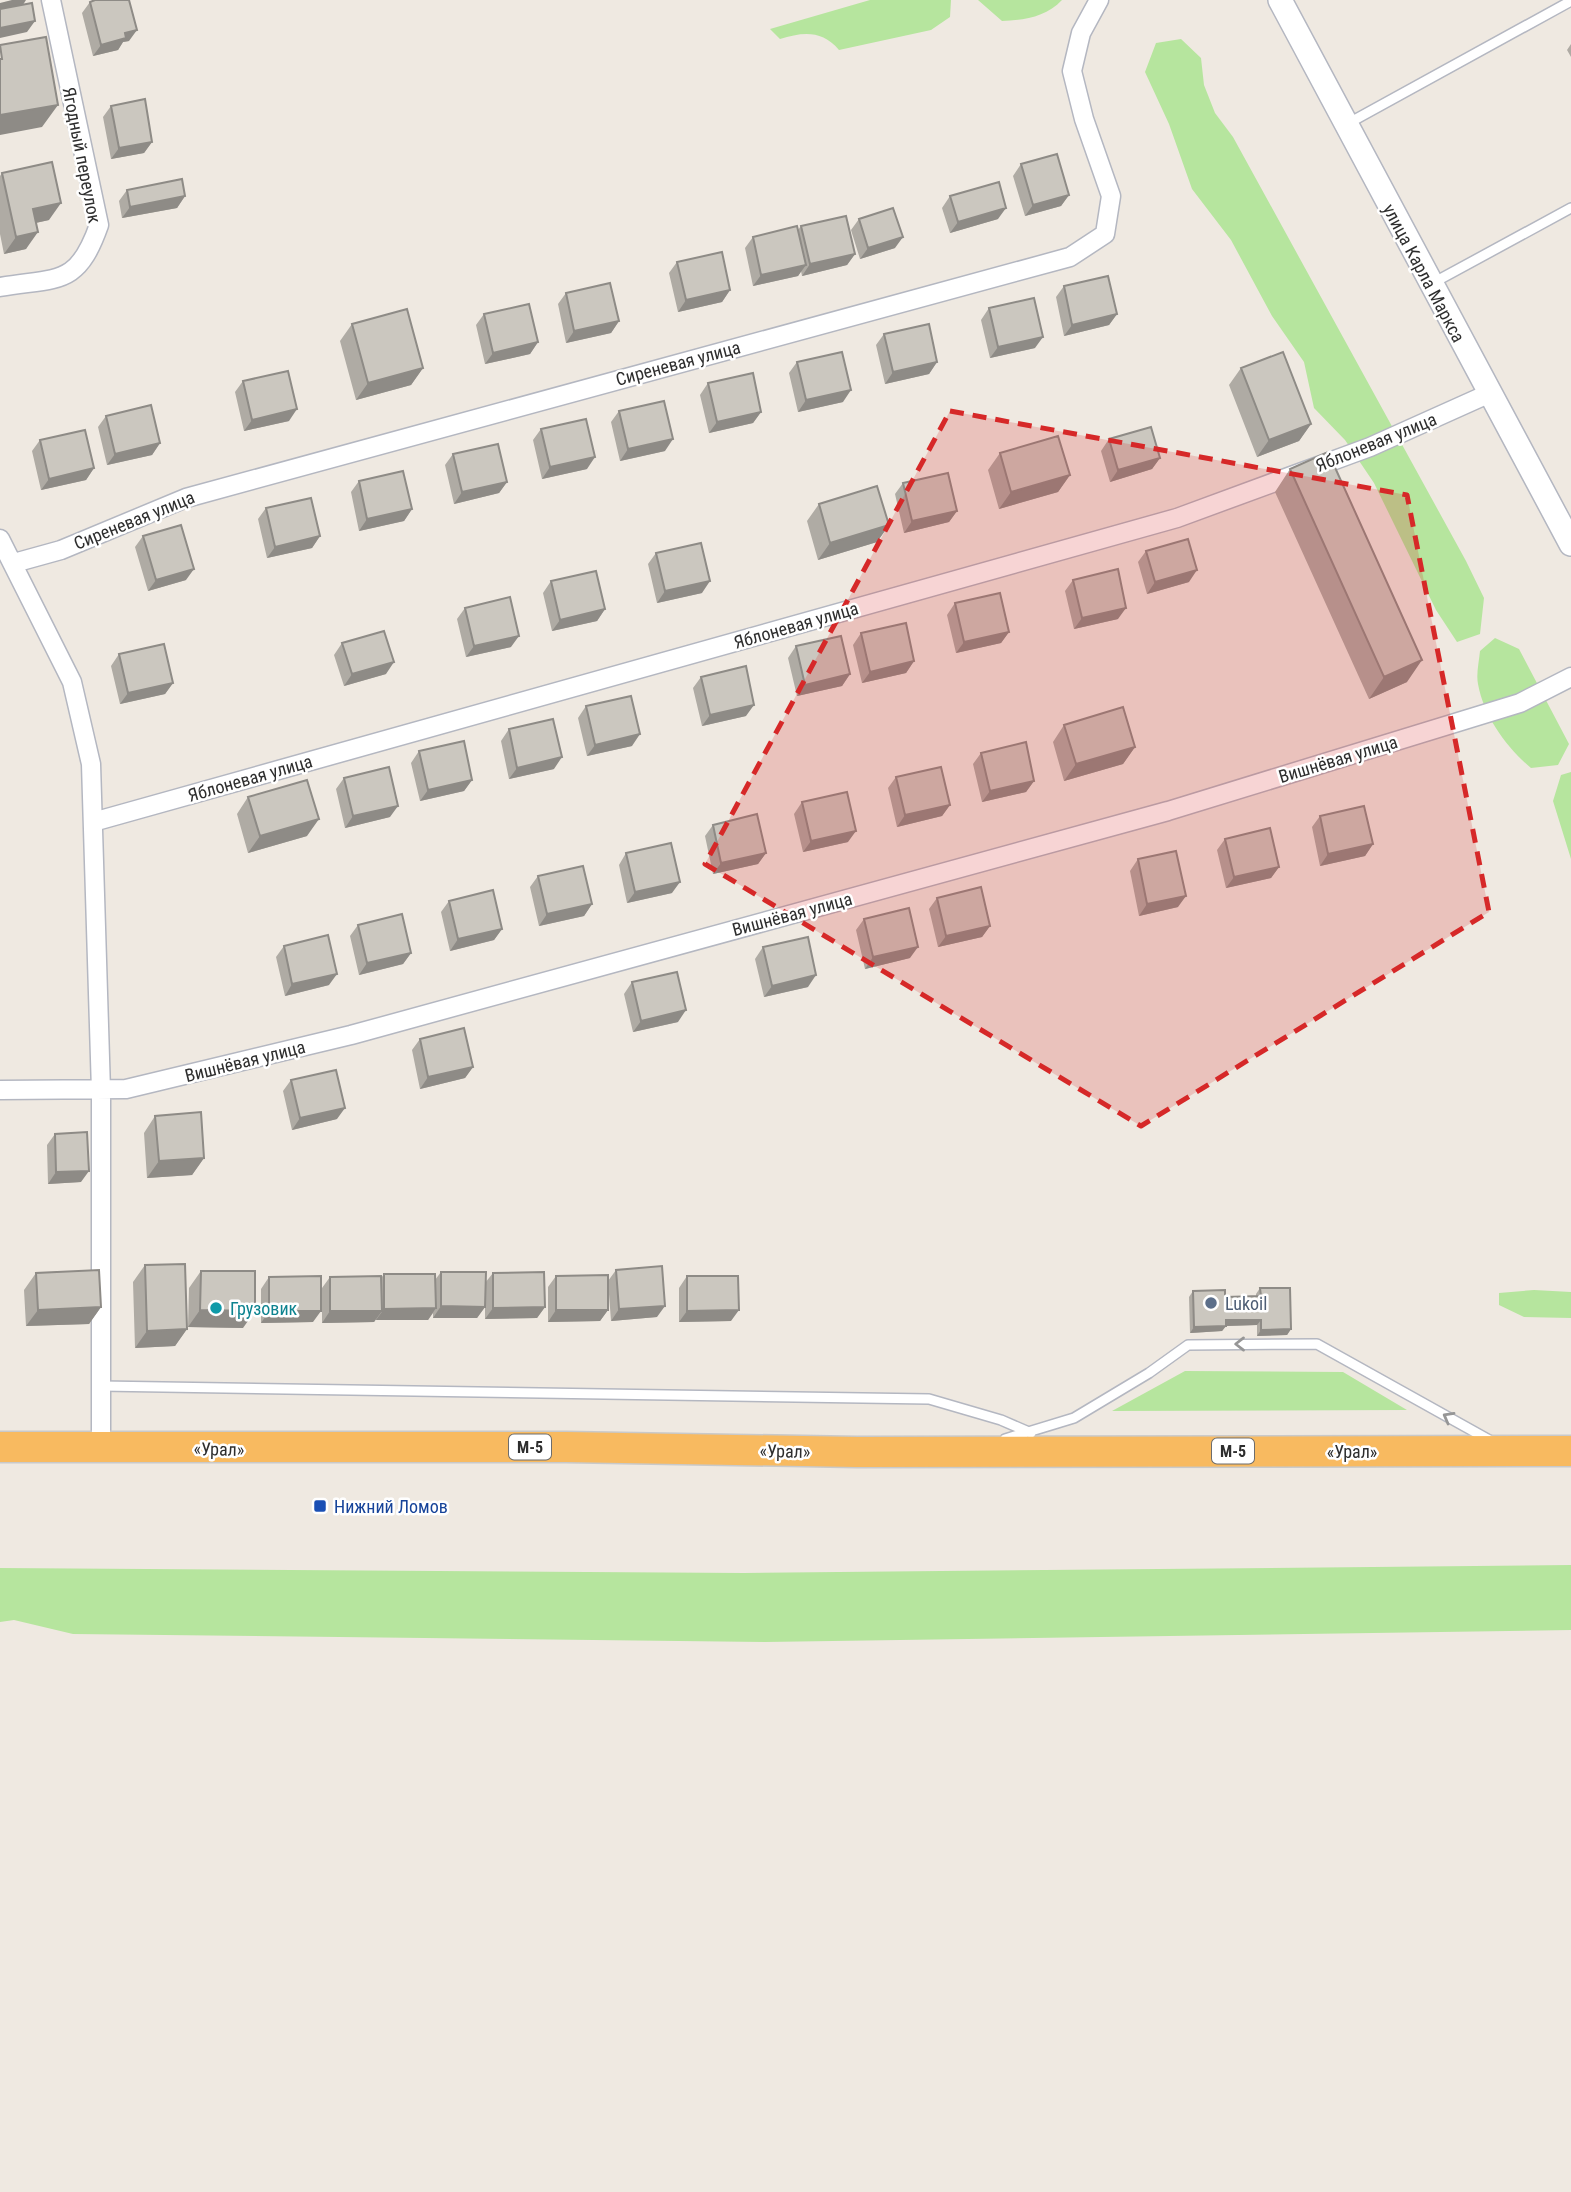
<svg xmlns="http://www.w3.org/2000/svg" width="1571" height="2192" font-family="'Roboto Condensed',sans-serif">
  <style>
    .green { fill: #b6e59e }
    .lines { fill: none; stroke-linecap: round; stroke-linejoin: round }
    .service-casing { stroke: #b4b7c1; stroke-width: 12 }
    .minor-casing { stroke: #b4b7c1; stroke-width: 21 }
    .tertiary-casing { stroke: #b4b7c1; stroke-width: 26 }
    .trunk-casing { stroke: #c9c9c9; stroke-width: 33 }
    .service { stroke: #fff; stroke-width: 9 }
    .minor { stroke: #fff; stroke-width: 18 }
    .tertiary { stroke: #fff; stroke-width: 23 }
    .trunk { stroke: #f8ba60; stroke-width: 30 }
    .wall { fill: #afaba4 }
    .shaded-wall { fill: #8e8b86 }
    .building { fill: #cbc7bf; stroke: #8e8b86; stroke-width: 2 }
    .oneway { stroke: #969696 }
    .marked { fill: #d62828; fill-opacity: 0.2; stroke: #d62828; stroke-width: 5; stroke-dasharray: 14 9; stroke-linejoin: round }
    .service-dot { fill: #5c6f8a; stroke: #fff; stroke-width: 2.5 }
    .culture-dot { fill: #0f9aa8; stroke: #fff; stroke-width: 2.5 }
    .transit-dot { fill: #1a4fb4; stroke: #fff; stroke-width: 2.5 }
    .labels { text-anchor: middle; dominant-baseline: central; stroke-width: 5; stroke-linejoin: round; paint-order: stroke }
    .shield { fill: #fff; stroke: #6d6d6d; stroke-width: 2 }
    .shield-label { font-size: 16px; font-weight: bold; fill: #2e2e2e }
    .street-label { font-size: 18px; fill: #2e2e2e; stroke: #fff }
    .service-label { font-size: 18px; fill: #4e5e75; stroke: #fff; text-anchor: start }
    .culture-label { font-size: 18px; fill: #0d838f; stroke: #fff; text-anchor: start }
    .transit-label { font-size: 18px; fill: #164399; stroke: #fff; text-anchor: start }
  </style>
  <rect width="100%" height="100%" fill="#efe9e1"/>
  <path class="green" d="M870,0H951L950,17L931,30L839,50C822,30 803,32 780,39L770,29Z
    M978,0H1062C1046,17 1025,20 1002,21Z
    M1181,39L1201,58L1204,85L1215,113L1233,137L1466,561L1484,598L1480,634L1457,642L1436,610L1374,483L1345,440L1314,408L1304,362L1272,316L1231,240L1192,189L1169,124L1145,72L1156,43Z
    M1495,638L1519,649L1569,744L1558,765L1531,768C1507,748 1484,717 1478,684C1476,674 1479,662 1480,651Z
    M1571,772V859L1553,801L1561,775Z
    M1534,1290L1571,1292V1318L1524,1317L1499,1305V1293Z
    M1185,1371L1343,1372L1407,1410L1112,1411Z
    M1571,1565V1630L765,1642L73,1634L14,1620L0,1622V1568L744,1573Z"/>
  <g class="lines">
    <defs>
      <path id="service" d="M1347,124L1571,1
        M1431,284L1571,208
        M101,1386L929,1399L1001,1420L1031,1433
        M1005,1439L1074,1418L1149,1373L1188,1345L1317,1344L1491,1441"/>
      <path id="minor" d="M0,287C59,277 77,287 99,225L51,0
        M0,539L72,682L91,764L101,1091V1447
        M14,563L61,550L186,498L1070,257L1105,234L1111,196L1084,119L1072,71L1081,33L1099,0
        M93,822L1177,518L1370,447L1488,394
        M0,1090L126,1089L351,1035L1168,811L1520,703L1571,677"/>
      <path id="tertiary" d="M1280,0L1571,544"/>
      <path id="trunk" d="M0,1447H566L857,1452L1571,1451"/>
    </defs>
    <use href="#service" class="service-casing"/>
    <use href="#minor" class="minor-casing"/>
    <use href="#tertiary" class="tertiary-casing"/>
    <use href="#trunk" class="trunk-casing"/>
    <use href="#service" class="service"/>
    <use href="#minor" class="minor"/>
    <use href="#tertiary" class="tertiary"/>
    <use href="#trunk" class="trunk"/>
  </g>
  <path class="wall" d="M90,2L129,41L123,42L118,50L93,56L82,13Z
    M1571,44V57L1567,50Z
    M111,106L152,142L144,153L111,159L103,117Z
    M1021,164L1069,195L1061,206L1025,216L1013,176Z
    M2,173L49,220L36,223L26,249L4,254L0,234V176Z
    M127,190L185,196L177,208L122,218L119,201Z
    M950,196L998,219L950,233L942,208Z
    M859,219L895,248L860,259L851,230Z
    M801,226L855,254L847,265L802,276L801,271L798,276L753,286L745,248L753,237L798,230Z
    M677,262L730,290L722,302L678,312L669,273Z
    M1064,286L1117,314L1109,325L1064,336L1056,297Z
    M566,293L619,321L611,333L566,343L558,304Z
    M989,308L1035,348L990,358L981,320Z
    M484,314L538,342L530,354L485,364L476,325Z
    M352,324L423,368L411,385L356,400L340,341Z
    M884,334L937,362L929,374L885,384L876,345Z
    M797,362L843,402L798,412L789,373Z
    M1241,368L1311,424L1299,441L1257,457L1229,385Z
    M243,381L289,421L244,431L235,392Z
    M708,383L761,412L753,423L709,433L700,395Z
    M619,411L665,451L620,461L611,422Z
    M106,416L160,443L152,455L107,465L98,427Z
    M541,429L587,469L542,479L533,440Z
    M1109,439L1160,458L1152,469L1110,482L1101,451Z
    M40,440L94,468L86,480L41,490L32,451Z
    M1000,453L1070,475L1058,492L999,509L988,470Z
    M453,454L507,482L499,493L454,504L445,465Z
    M1290,469L1407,682L1369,699L1275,492Z
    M359,481L412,509L404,521L359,531L351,492Z
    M903,483L957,511L949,522L904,533L895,494Z
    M819,504L889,525L877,542L818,560L807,521Z
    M266,508L320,536L312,548L267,558L258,519Z
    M143,536L186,580L148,591L135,547Z
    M1146,551L1189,582L1147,594L1138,562Z
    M656,553L702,593L657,603L648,564Z
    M1073,580L1118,619L1074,629L1065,591Z
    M551,581L605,609L597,621L552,631L543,593Z
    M955,603L1009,632L1001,643L956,653L947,615Z
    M465,608L511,647L466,657L457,619Z
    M861,633L914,661L906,673L862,683L853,645Z
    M342,643L386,674L344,686L334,655Z
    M796,646L850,674L842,686L797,696L788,658Z
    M119,654L173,683L165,694L120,704L111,666Z
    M701,677L746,716L702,726L693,688Z
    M586,706L632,746L587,756L578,718Z
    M1064,725L1135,747L1123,764L1064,781L1053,742Z
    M509,729L554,769L509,779L501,741Z
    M419,751L472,780L464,791L420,801L411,763Z
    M981,753L1034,781L1026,792L982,802L973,764Z
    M896,777L950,805L942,816L897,827L888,788Z
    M344,778L390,817L345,828L336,789Z
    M248,797L307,836L248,853L237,814Z
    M802,802L848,842L803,852L794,814Z
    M1320,816L1373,844L1365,856L1320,866L1312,827Z
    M713,825L766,853L758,864L713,874L705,836Z
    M1225,839L1279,867L1271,878L1226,888L1217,850Z
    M626,853L672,893L627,903L619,865Z
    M1138,859L1178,907L1139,916L1130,871Z
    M538,876L592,904L584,916L539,926L530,887Z
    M937,898L990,926L982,937L938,947L929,909Z
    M449,901L502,929L494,940L450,951L441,912Z
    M864,919L910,958L865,969L856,930Z
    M358,925L411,953L403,964L359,975L350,936Z
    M284,946L329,985L285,996L276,957Z
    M763,947L808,987L764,997L755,959Z
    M632,982L678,1022L633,1032L624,994Z
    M420,1039L473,1067L465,1078L420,1089L412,1050Z
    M291,1080L337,1119L292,1130L283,1091Z
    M155,1116L204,1158L192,1175L147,1178L144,1133Z
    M55,1134L81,1182L48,1184L47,1145Z
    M145,1265L187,1329L175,1346L135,1348L133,1282Z
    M616,1270L657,1317L611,1321L608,1281Z
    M201,1271L243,1328L188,1327L189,1288Z
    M441,1272L485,1283L493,1273L545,1307L537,1318L485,1319V1307L477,1318H433V1313L428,1320H376V1319L374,1322L322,1323V1288L330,1277L381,1278L384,1274L435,1280Z
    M36,1273L101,1307L89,1324L26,1326L24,1290Z
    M556,1276L608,1310L600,1321L548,1322V1287Z
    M687,1276L731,1321L679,1322V1288Z
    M269,1277L313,1322L261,1323V1289Z
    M1260,1288L1291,1329L1287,1335L1257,1336V1325L1226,1326L1222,1331L1190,1333L1189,1297L1193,1291L1225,1297L1256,1296V1294Z"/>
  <path class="shaded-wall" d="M12,0H26L21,8L0,12V3Z
    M35,21L27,32L0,38V28Z
    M137,30L129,41L123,42L118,50L93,56L101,45L125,33Z
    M58,105L42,127L0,135V115Z
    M152,142L144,153L111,159L119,148Z
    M1069,195L1061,206L1025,216L1033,205Z
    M185,196L177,208L122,218L130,207Z
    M61,203L49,220L21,226L33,209Z
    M1006,208L998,219L950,233L958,222Z
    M38,232L26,249L4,254L16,237Z
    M903,237L895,248L860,259L868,248Z
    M855,254L847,265L802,276L810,264Z
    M806,265L798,276L753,286L761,275Z
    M730,290L722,302L678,312L686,300Z
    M1117,314L1109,325L1064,336L1072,325Z
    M619,321L611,333L566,343L574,331Z
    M1043,337L1035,348L990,358L998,347Z
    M538,342L530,354L485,364L493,353Z
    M937,362L929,374L885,384L893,372Z
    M423,368L411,385L356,400L368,383Z
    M851,390L843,402L798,412L806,400Z
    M297,409L289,421L244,431L252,420Z
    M761,412L753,423L709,433L717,422Z
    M1311,424L1299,441L1257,457L1269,440Z
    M673,439L665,451L620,461L628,449Z
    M160,443L152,455L107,465L115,454Z
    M595,457L587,469L542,479L550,467Z
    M1160,458L1152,469L1110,482L1118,470Z
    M94,468L86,480L41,490L49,479Z
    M1070,475L1058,492L999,509L1011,492Z
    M507,482L499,493L454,504L462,492Z
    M412,509L404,521L359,531L367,519Z
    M957,511L949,522L904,533L912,521Z
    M889,525L877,542L818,560L830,543Z
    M320,536L312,548L267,558L275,547Z
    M194,569L186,580L148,591L156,580Z
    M1197,570L1189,582L1147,594L1155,582Z
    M710,581L702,593L657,603L665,591Z
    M1126,608L1118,619L1074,629L1082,618Z
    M605,609L597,621L552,631L560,620Z
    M1009,632L1001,643L956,653L964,642Z
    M519,636L511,647L466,657L474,646Z
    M1422,660L1407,682L1369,699L1384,677Z
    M914,661L906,673L862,683L870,672Z
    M394,662L386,674L344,686L352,674Z
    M850,674L842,686L797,696L805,685Z
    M173,683L165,694L120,704L128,693Z
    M754,705L746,716L702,726L710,715Z
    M640,734L632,746L587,756L595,745Z
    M1135,747L1123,764L1064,781L1076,764Z
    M562,757L554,769L509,779L517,768Z
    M472,780L464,791L420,801L428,790Z
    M1034,781L1026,792L982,802L990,791Z
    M950,805L942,816L897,827L905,815Z
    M398,806L390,817L345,828L353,816Z
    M319,819L307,836L248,853L260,836Z
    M856,831L848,842L803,852L811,841Z
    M1373,844L1365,856L1320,866L1328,854Z
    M766,853L758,864L713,874L721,863Z
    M1279,867L1271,878L1226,888L1234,877Z
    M680,882L672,893L627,903L635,892Z
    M1186,896L1178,907L1139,916L1147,904Z
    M592,904L584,916L539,926L547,914Z
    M990,926L982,937L938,947L946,936Z
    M502,929L494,940L450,951L458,939Z
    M918,947L910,958L865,969L873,957Z
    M411,953L403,964L359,975L367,963Z
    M337,974L329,985L285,996L292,984Z
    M816,975L808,987L764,997L772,986Z
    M686,1010L678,1022L633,1032L641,1021Z
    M473,1067L465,1078L420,1089L428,1077Z
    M345,1108L337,1119L292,1130L300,1118Z
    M204,1158L192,1175L147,1178L159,1161Z
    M89,1171L81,1182L48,1184L56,1172Z
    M441,1306L485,1307L477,1318H433Z
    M665,1306L657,1317L611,1321L619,1309Z
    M101,1307L89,1324L26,1326L38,1310Z
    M545,1307L537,1318L485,1319L493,1308Z
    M436,1308L428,1320H376L384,1309Z
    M200,1310L255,1311L243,1328L188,1327Z
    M556,1310H608L600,1321L548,1322Z
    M739,1310L731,1321L679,1322L687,1311Z
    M269,1311H321L313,1322L261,1323Z
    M330,1311H382L374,1322L322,1323Z
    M1226,1320H1261L1257,1325L1226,1326L1222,1331L1190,1333L1194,1327Z
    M187,1329L175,1346L135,1348L147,1331Z
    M1291,1329L1287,1335L1257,1336L1261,1330Z"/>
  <path class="building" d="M95,0H129L137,30L125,33L126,38L101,45L90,2Z
    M32,3L35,21L0,28V9Z
    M46,37L58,105L0,115V59H2L0,45Z
    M145,99L152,142L119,148L111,106Z
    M1057,154L1069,195L1033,205L1021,164Z
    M52,162L61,203L33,209L38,232L16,237L2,173Z
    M182,179L185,196L130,207L127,190Z
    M999,182L1006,208L958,222L950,196Z
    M893,208L903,237L868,248L859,219Z
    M846,216L855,254L810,264L801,226Z
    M797,226L806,265L761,275L753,237Z
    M722,252L730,290L686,300L677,262Z
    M1108,276L1117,314L1072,325L1064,286Z
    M610,283L619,321L574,331L566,293Z
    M1034,298L1043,337L998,347L989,308Z
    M529,304L538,342L493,353L484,314Z
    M407,309L423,368L368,383L352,324Z
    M929,324L937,362L893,372L884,334Z
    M842,352L851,390L806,400L797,362Z
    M1283,352L1311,424L1269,440L1241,368Z
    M288,371L297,409L252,420L243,381Z
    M753,373L761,412L717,422L708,383Z
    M664,401L673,439L628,449L619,411Z
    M151,405L160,443L115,454L106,416Z
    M586,419L595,457L550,467L541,429Z
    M1151,427L1160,458L1118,470L1109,439Z
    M85,430L94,468L49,479L40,440Z
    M1058,436L1070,475L1011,492L1000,453Z
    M498,444L507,482L462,492L453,454Z
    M1328,452L1422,660L1384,677L1290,469Z
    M403,471L412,509L367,519L359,481Z
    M948,473L957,511L912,521L903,483Z
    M877,486L889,525L830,543L819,504Z
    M311,498L320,536L275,547L266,508Z
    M181,525L194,569L156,580L143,536Z
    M1188,539L1197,570L1155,582L1146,551Z
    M701,543L710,581L665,591L656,553Z
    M1118,569L1126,608L1082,618L1073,580Z
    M596,571L605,609L560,620L551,581Z
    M1000,593L1009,632L964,642L955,603Z
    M510,597L519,636L474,646L465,608Z
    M906,623L914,661L870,672L861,633Z
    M384,631L394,662L352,674L342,643Z
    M841,636L850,674L805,685L796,646Z
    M164,644L173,683L128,693L119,654Z
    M746,666L754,705L710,715L701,677Z
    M631,696L640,734L595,745L586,706Z
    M1123,707L1135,747L1076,764L1064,725Z
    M553,719L562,757L517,768L509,729Z
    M464,741L472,780L428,790L419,751Z
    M1026,742L1034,781L990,791L981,753Z
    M389,767L398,806L353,816L344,778Z
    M941,767L950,805L905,815L896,777Z
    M307,780L319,819L260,836L248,797Z
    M847,792L856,831L811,841L802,802Z
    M1364,806L1373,844L1328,854L1320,816Z
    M757,814L766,853L721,863L713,825Z
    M1270,828L1279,867L1234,877L1225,839Z
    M671,843L680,882L635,892L626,853Z
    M1176,851L1186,896L1147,904L1138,859Z
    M583,866L592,904L547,914L538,876Z
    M981,887L990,926L946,936L937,898Z
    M493,890L502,929L458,939L449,901Z
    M909,908L918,947L873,957L864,919Z
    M402,914L411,953L367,963L358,925Z
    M328,935L337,974L292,984L284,946Z
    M808,937L816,975L772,986L763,947Z
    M677,972L686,1010L641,1021L632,982Z
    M464,1028L473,1067L428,1077L420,1039Z
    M336,1070L345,1108L300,1118L291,1080Z
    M201,1112L204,1158L159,1161L155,1116Z
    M87,1132L89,1171L56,1172L55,1134Z
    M185,1264L187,1329L147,1331L145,1265Z
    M662,1266L665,1306L619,1309L616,1270Z
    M99,1270L101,1307L38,1310L36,1273Z
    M201,1271H255V1311L200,1310Z
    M441,1272H486L485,1307L441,1306Z
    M544,1272L545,1307L493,1308V1273Z
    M384,1274H435L436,1308L384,1309Z
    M608,1275V1310H556V1276Z
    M321,1276V1311H269V1277Z
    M381,1276L382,1311H330V1277Z
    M687,1276H738L739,1310L687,1311Z
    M1260,1288H1290L1291,1329L1261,1330V1320H1226V1326L1194,1327L1193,1291L1225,1290V1297L1261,1296Z"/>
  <defs><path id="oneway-chevron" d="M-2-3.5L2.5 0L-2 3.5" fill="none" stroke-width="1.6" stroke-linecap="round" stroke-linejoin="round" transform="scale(1.75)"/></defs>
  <g class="oneway">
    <use href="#oneway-chevron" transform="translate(1240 1344) rotate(180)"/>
    <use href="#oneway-chevron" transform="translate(1448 1417) rotate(-151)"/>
  </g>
  <path class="marked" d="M950,411L1407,495L1489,912L1141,1126L705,864Z"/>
  <circle class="service-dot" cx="1211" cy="1303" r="7"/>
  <circle class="culture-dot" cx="216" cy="1308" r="7"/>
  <rect class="transit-dot" x="313" y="1499" width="14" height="14" rx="3.5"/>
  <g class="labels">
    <g class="shield">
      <rect x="509" y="1434.5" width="42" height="25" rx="5"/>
      <rect x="1212" y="1438.5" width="42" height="25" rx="5"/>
    </g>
    <g class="shield-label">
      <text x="530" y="1447">М-5</text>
      <text x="1233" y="1451">М-5</text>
    </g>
    <g class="street-label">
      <text transform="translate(82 155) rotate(79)">Ягодный переулок</text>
      <text transform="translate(1424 273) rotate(62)">улица Карла Маркса</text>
      <text transform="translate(678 363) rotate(-15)">Сиреневая улица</text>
      <text transform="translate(1376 442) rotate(-22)">Яблоневая улица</text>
      <text transform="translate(134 520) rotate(-22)">Сиреневая улица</text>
      <text transform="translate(796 625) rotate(-16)">Яблоневая улица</text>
      <text transform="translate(1338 759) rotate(-17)">Вишнёвая улица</text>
      <text transform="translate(250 778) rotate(-16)">Яблоневая улица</text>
      <text transform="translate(792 914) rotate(-15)">Вишнёвая улица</text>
      <text transform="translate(245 1061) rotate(-14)">Вишнёвая улица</text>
      <text transform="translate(219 1449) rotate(1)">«Урал»</text>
      <text transform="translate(785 1451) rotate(1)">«Урал»</text>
      <text x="1352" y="1451">«Урал»</text>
    </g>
    <g class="service-label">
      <text x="1225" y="1303">Lukoil</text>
    </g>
    <g class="culture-label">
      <text x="230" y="1308">Грузовик</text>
    </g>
    <g class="transit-label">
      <text x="334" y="1506">Нижний Ломов</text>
    </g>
  </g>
</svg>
